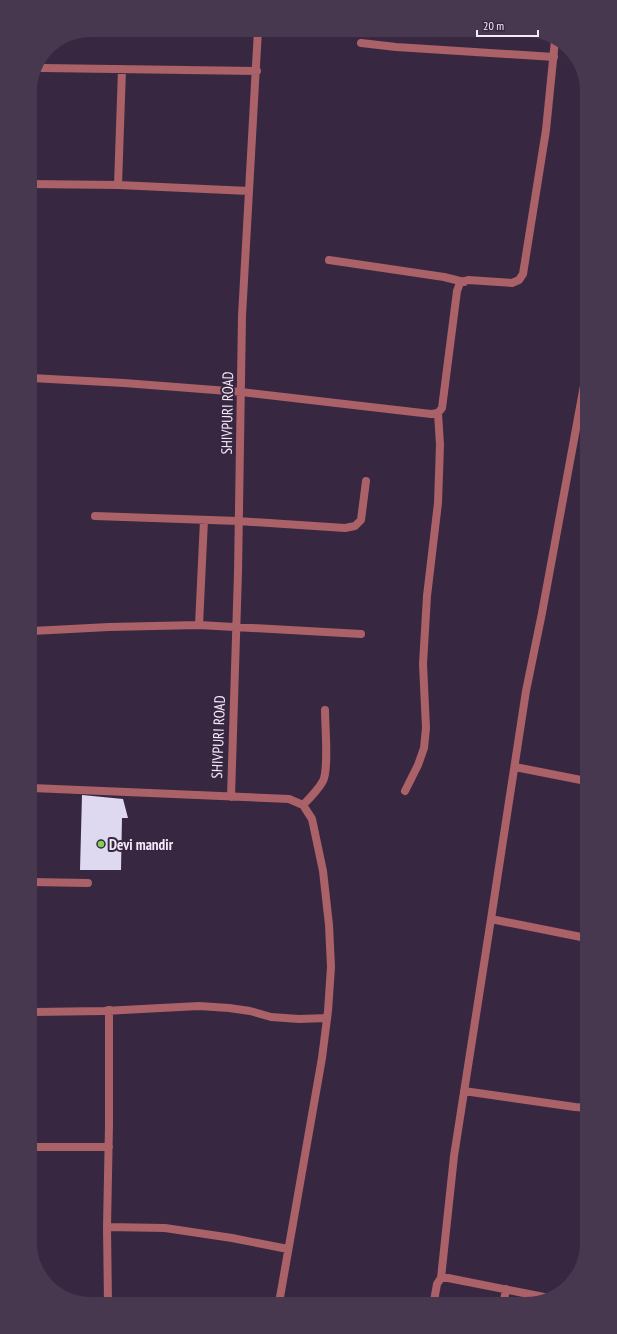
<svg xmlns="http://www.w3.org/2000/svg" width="617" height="1334" font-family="'PT Sans Narrow',sans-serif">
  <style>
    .building { fill: #ded9f0 }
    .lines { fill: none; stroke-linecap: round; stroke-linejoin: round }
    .minor { stroke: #aa6167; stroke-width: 8 }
    .poi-dot { fill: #82d050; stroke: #382740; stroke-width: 1.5 }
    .labels { text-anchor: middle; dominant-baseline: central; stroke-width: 4; stroke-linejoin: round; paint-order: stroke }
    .street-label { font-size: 15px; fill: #f4e9f9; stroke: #382740 }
    .poi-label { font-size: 15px; font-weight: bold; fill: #f4e9f9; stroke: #382740; text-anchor: start }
  </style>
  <rect width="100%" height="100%" fill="#382740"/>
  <path class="building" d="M82,795L123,799L128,818H122L121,870H80Z"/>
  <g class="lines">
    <path class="minor" d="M361,43L396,47L554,57
      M42,68L257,71
      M30,184L118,185L249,191
      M118,185L122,69
      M329,260L444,277L464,282
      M31,378L124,383L241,392L431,414L438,413L442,408L457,291L460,283L468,280L512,283L519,280L523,274L546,130L555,40
      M95,516L238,521L345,528L355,526L361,520L366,481
      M199,625L204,520
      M32,631L109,627L199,625L361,634
      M515,767L586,781
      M32,788L289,799L303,805L312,819L323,871L329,925L331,967L328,1011L322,1058L279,1303
      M405,791L418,765L424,748L426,728L423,664L427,596L438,503L440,445L438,413
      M231,797L238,573L242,316L258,30
      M303,805C310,798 318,790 323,781C329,769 325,725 325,710
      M32,882L88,883
      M491,919L526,691L542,613L585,380
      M33,1012L104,1011L199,1006L229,1008L250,1011L271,1017L299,1019L327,1018
      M464,1091L575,1107L587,1108
      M33,1147H109
      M107,1227L165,1228L232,1238L288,1249
      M441,1278L454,1156L491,919L586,938
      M434,1301L437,1284L441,1278H448L549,1298
      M504,1301L506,1289
      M108,1304L107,1227L109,1125V1010"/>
  </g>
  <circle class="poi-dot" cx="101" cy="844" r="4"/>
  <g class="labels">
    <g class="street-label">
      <text transform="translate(227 413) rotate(-89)">SHIVPURI ROAD</text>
      <text transform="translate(218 737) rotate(-88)">SHIVPURI ROAD</text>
    </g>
    <g class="poi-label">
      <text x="109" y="844">Devi mandir</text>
    </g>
  </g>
  <path d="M0 0H617V1334H0ZM91 37H526A54 54 0 0 1 580 91V1243A54 54 0 0 1 526 1297H91A54 54 0 0 1 37 1243V91A54 54 0 0 1 91 37Z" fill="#47374f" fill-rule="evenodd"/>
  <path d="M477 30v6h61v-6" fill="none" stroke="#f4e9f9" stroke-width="2"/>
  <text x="483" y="30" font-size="12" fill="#f4e9f9" stroke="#382740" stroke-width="3" paint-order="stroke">20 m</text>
</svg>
